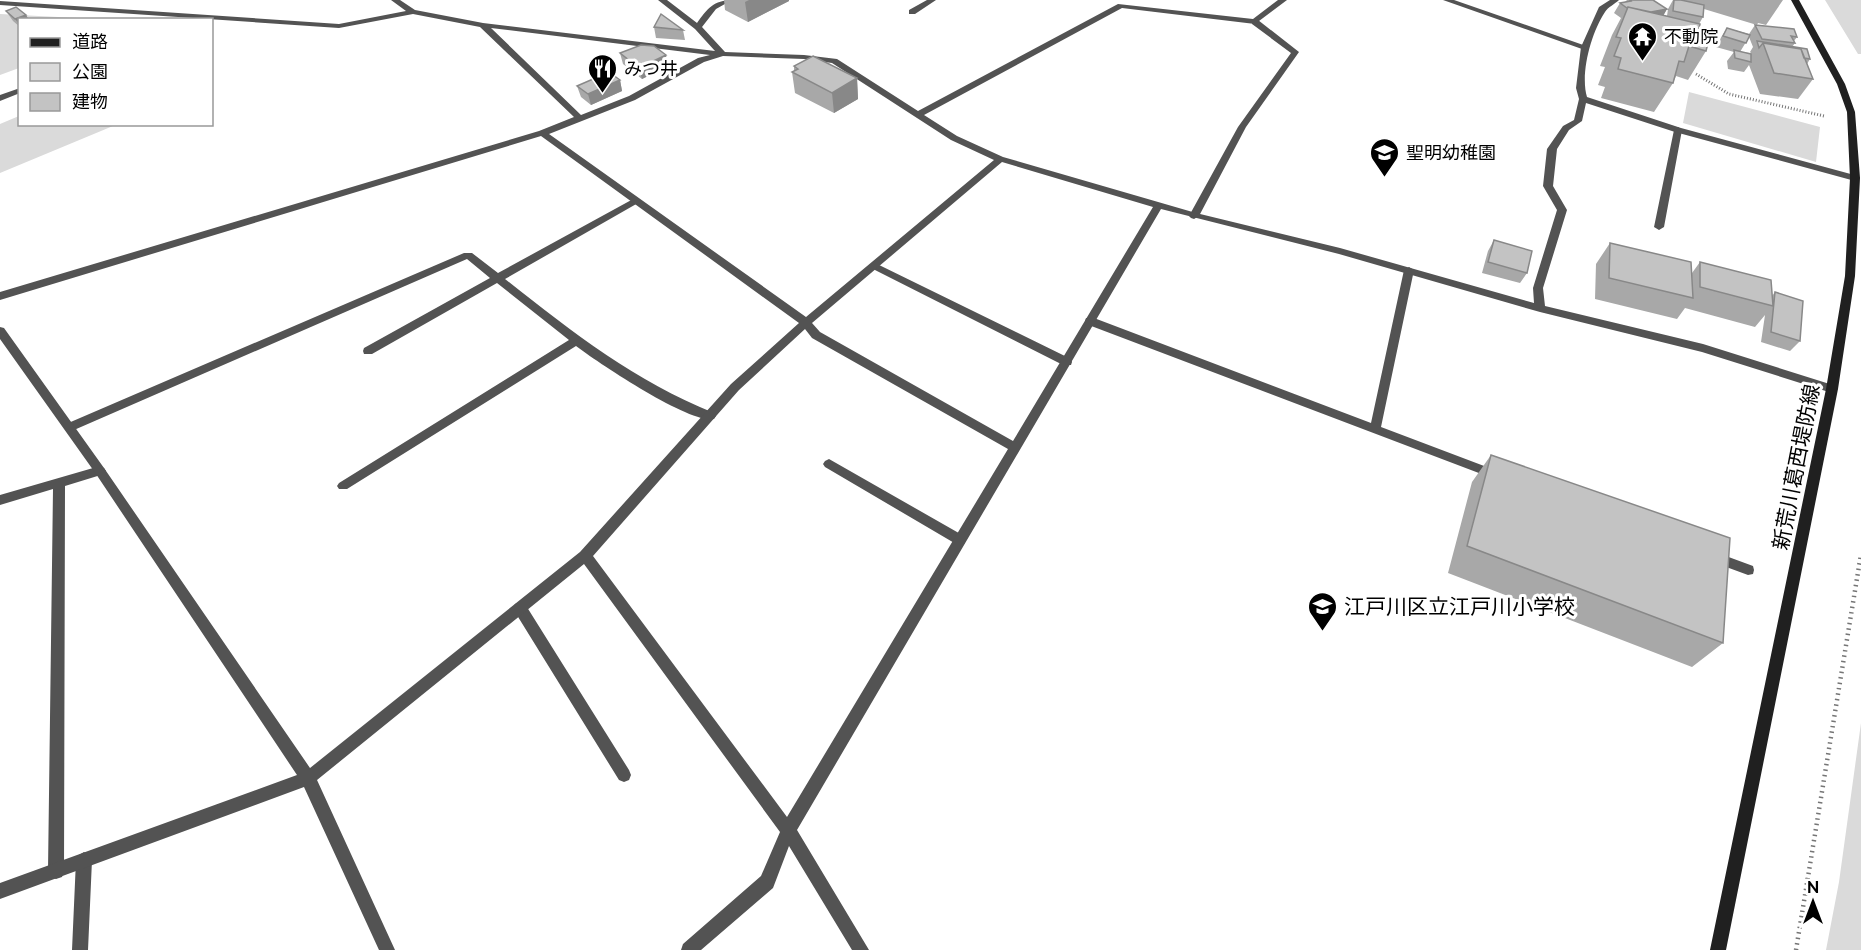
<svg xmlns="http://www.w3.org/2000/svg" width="1861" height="950" font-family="Raleway,'Noto Sans JP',sans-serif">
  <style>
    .green { fill: #dadada }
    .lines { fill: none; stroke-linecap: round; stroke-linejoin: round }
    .path-far1 { stroke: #757575; stroke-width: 3; stroke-dasharray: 1 2; stroke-linecap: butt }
    .path { stroke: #757575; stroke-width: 4.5; stroke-dasharray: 1.5 4; stroke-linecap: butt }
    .service { fill: #535353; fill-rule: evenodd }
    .minor { fill: #535353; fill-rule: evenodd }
    .secondary { fill: #202020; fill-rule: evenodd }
    .wall { fill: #a8a8a8; fill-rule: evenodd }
    .shaded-wall { fill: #888 }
    .building { fill: #c3c3c3; stroke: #888; stroke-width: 1.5 }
    .labels { text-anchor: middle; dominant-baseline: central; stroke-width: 6; stroke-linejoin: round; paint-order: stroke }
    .far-poi-label { font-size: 18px; fill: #000; stroke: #fff; text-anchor: start }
    .street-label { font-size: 21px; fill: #000; stroke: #fff }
    .poi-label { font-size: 21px; fill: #000; stroke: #fff; text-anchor: start }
  </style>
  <rect width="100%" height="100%" fill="#fff"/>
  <path class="green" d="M1825,0H1861V54H1858Z
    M0,14L97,19L20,20L19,68L0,75Z
    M1689,92L1820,127L1816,162L1683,123Z
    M19,116L20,124L113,126L0,173V124Z
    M1861,723V950H1826L1839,882Z"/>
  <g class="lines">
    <path class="path-far1" d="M1696,74L1729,94L1824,116"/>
    <path class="path" d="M1796,950L1861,554"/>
    <path class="service" d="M927,0H936L915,14H909V10Z
      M1443,0H1454L1589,47L1582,49Z
      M1252,20H1258L1299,52L1246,127L1199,216L1194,219L1191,218L1189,216L1238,127L1291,53L1252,24Z
      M20,88V93L0,101V95Z
      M1678,127L1682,130L1664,227L1659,230L1654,227L1674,130Z
      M635,198L638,199V203L505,279C572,332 634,381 714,413L716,416L714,419C691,425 597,362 576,346L347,489H339L337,486L339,483L569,340L497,283L372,354H364L363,351L364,348L490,278L467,259L74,430H66L64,427L66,424L464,253H472L498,273Z
      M875,263L1071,359L1072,362L1071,365H1063L871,268L870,266Z
      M1409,267L1414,270L1381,427L1500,472L1502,475L1500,478H1492L1086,324L1085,321L1086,318H1094L1371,423L1404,270Z
      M829,459L964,536L966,540L964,544L960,545L956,544L825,467L823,464L825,461Z
      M100,466L104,468L106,471L104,474L65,486L64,871L62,877L56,879L50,877L48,871L53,489L0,505V495Z
      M1715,552L1753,566L1754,570L1753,574L1748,575L1710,561L1709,557L1710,553Z
      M520,602L525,604L629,770L631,775L629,780L624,782L619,780L515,612L513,608L515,604Z
      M84,852L89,855L92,860L88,950H72L76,860L79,855Z"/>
    <path class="minor" d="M391,0H400L415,10L483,23L715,51L695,29L658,0H667L697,23C707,9 714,0 732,0L716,9L702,27L725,52L804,55L837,59L918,111L1118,4L1253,19L1278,0H1287L1255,24L1122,8L924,115L957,136L1003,157L1196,213L1340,248L1534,303L1533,288L1557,210L1543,186L1547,149L1563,126L1574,120L1579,99L1576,88L1581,47L1599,7L1610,0H1619C1615,4 1608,7 1605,12C1591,33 1580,74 1587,97L1681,128L1858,176L1860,178L1855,181L1675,132L1586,103L1582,121L1569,130L1557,149L1553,186L1567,210L1543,288L1545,306L1703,344L1836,386L1838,389L1832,393L1702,352L1540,312L1339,254L1161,209L797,830L869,950H852L789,846L773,888L701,950H681L683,944L761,876L780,832L584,564L317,780L395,950H379L304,787L0,899V883L297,775L96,474L0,339V327L4,328L104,468L310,768L580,552L731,384L799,323L541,136L0,300V292L539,131L574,117L480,27L413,14L339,28L0,5V1L339,24L406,11ZM491,28L710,55L698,58L629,96L581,115ZM723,56L804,59L832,63L951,140L994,160L806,317L549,134L635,100L704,62ZM1002,162L1153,207L1013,441L820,332L812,323ZM805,329L812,338L1008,449L787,817L593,556L739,390Z"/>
    <path class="secondary" d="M1791,0H1799L1845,84L1855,112L1860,178L1855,276L1838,389L1726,950H1710L1826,389L1845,276L1850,178L1847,112L1837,84Z"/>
  </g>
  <path class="wall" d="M724,0H789V1L748,22L725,10Z
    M1627,0H1653L1667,9L1663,15L1667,16L1668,9L1673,0H1783L1766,25L1758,23L1757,25L1704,9L1703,17L1699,24L1698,32L1706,51L1688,80L1676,76L1673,83L1654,112L1601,98L1605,87L1598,85L1605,67L1600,66L1612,35L1621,18L1614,13L1620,3L1625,2Z
    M6,11L26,15L29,20H20V27L13,21Z
    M1755,25L1797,37L1794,41L1795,43L1792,47L1810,59L1807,64L1813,79L1798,99L1760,94L1749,65L1744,72L1728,69L1727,61L1734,52L1716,47L1720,39L1727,28L1749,34ZM1749,37L1753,47L1750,52L1751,53L1740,52Z
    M654,27L683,30L685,40L656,38Z
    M620,53L668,66L642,79L623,64Z
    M794,66L857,78L858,99L834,113L795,93L792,72L794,71Z
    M620,80L622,91L591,105L581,97L577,86Z
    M1494,240L1527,273L1520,283L1482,273L1488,251Z
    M1610,243L1692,273L1700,262L1772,296L1775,292L1800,341L1790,351L1761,342L1765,315L1755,327L1685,308L1677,319L1595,299L1596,264Z
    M1491,455L1723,643L1692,667L1448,573L1472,482Z"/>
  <path class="shaded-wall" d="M749,0H789V1L748,22L745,2Z
    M1667,9L1661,20L1637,15Z
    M26,15L29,20H20V25L15,19Z
    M666,55L668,66L642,79L639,68Z
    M857,78L858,99L834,113L832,93Z
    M620,80L622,91L591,105L588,94Z"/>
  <path class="building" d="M1630,0H1653L1667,9L1651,12L1628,7L1627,8L1620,3L1631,1Z
    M1674,0H1681L1704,5L1703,17L1673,11Z
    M16,7L26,15L15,19L6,11Z
    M1628,7L1700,24L1698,32L1710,35L1706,51L1689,46L1684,62L1679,61L1673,83L1618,69L1621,58L1614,56L1621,38L1616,37Z
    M661,14L683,30L654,27Z
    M1755,25L1794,29L1797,37L1791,36L1795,43L1762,39Z
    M1727,28L1750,35L1746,43L1723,36Z
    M1757,41L1807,49L1810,59L1804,58L1801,49L1763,43L1759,48Z
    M1763,43L1801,49L1813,79L1774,73Z
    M641,45L654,46L666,55L639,68L620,53Z
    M1734,50L1751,54V62L1735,58Z
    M813,56L857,78L832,93L792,72L798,69L794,66Z
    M609,72L620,80L588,94L577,86Z
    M1494,240L1532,251L1527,273L1488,262Z
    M1610,243L1691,262L1693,298L1609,278Z
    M1700,262L1771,280L1773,306L1700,287Z
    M1775,292L1803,301L1800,341L1771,332Z
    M1491,455L1730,538L1723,643L1467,546Z"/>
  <defs>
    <symbol id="temple-pin" viewBox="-11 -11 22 30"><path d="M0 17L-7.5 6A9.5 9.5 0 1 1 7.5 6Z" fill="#000" stroke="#fff"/><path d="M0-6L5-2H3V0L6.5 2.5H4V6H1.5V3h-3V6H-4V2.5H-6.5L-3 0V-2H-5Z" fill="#fff"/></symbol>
    <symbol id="restaurant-pin" viewBox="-11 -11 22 30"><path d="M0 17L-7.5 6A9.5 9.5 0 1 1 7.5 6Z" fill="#000" stroke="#fff"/><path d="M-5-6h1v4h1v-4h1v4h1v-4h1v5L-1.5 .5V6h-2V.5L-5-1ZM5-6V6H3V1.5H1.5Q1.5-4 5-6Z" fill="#fff"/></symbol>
    <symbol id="school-pin" viewBox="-11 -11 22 30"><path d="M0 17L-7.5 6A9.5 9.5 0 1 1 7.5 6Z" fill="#000" stroke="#fff"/><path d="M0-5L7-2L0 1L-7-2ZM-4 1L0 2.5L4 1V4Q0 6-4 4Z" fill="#fff"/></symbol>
  </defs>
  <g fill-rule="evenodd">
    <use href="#temple-pin" x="1626" y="20" width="33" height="45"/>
    <use href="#restaurant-pin" x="586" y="52" width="33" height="45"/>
    <use href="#school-pin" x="1368" y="136" width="33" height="45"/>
    <use href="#school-pin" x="1306" y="590" width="33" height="45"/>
  </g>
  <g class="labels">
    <g class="far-poi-label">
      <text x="1664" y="36">不動院</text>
      <text x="624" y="68">みつ井</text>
      <text x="1406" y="152">聖明幼稚園</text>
    </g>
    <g class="street-label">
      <text transform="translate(1796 467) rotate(-79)">新荒川葛西堤防線</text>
    </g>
    <g class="poi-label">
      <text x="1344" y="606">江戸川区立江戸川小学校</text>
    </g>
  </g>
  <rect x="18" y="18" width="195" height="108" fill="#ffffff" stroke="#999999" stroke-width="1.5"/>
  <rect x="30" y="38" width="30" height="9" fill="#202020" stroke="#999999" stroke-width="1.5"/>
  <text x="72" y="48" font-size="18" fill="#000000">道路</text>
  <rect x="30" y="63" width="30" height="18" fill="#dadada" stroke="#999999" stroke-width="1.5"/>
  <text x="72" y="78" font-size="18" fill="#000000">公園</text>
  <rect x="30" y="93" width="30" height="18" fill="#c3c3c3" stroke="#999999" stroke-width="1.5"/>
  <text x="72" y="108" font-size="18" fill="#000000">建物</text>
  <g transform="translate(1813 902)" stroke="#ffffff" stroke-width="4.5" paint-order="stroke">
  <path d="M0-4.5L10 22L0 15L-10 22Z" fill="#000000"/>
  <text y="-9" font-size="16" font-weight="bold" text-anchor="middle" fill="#000000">N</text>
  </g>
</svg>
